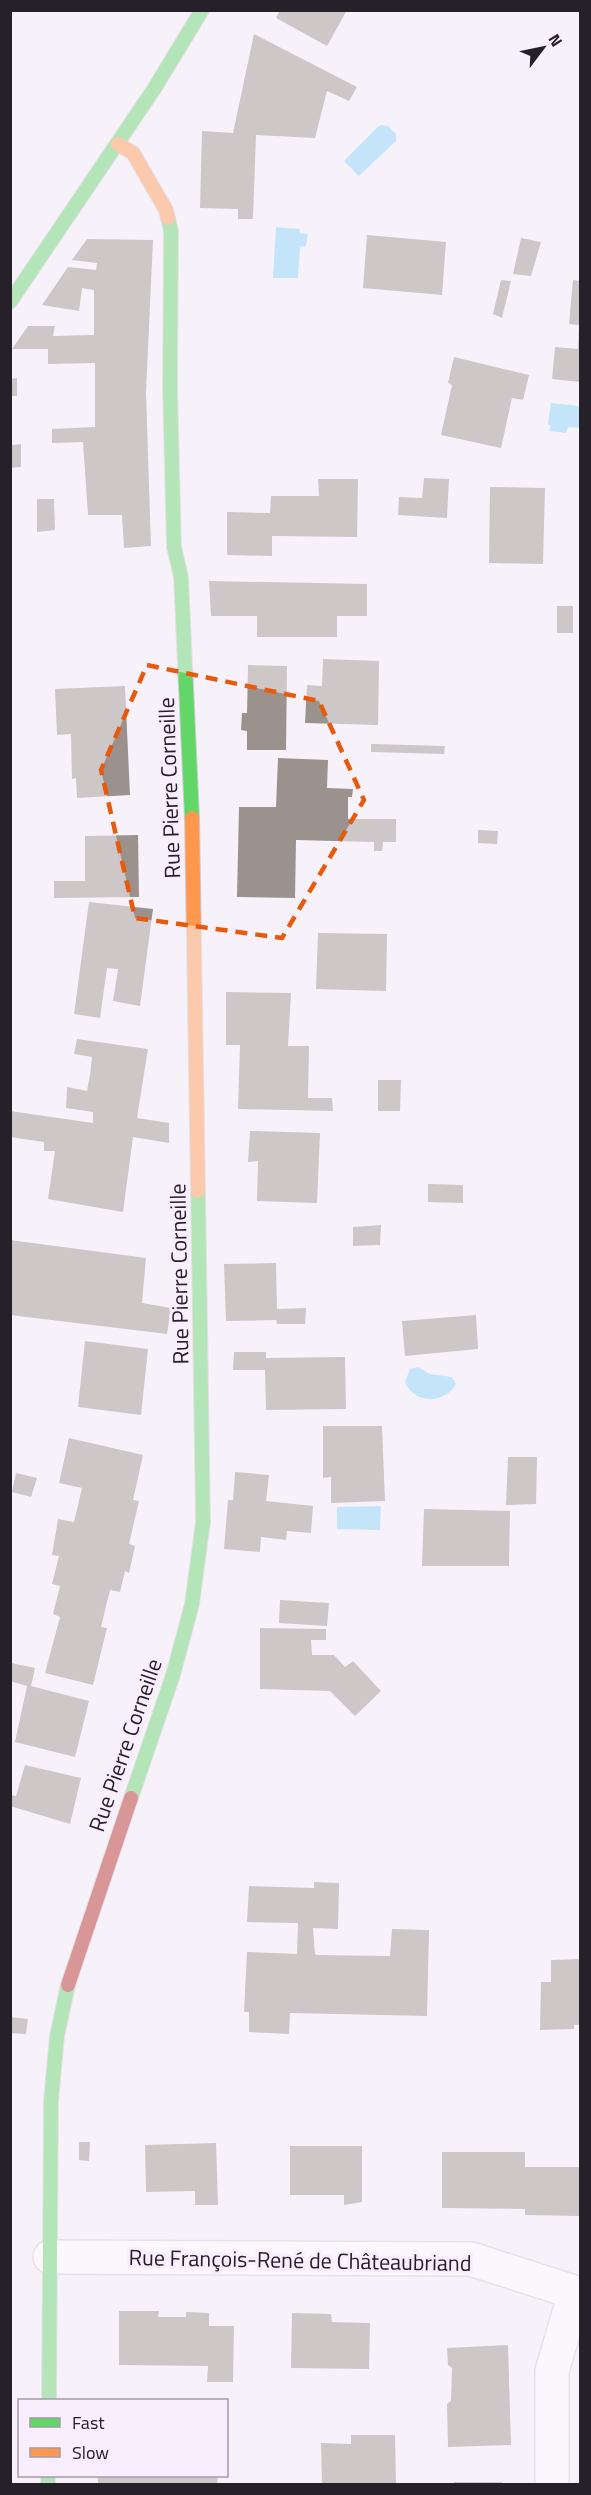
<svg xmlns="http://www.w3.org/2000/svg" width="591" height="2495" font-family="'Titillium Web',sans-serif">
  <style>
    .water { fill: #85d5f9 }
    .building { fill: #9b928d }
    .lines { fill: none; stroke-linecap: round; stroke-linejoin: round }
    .street-casing { stroke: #d1ccd4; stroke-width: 36 }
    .fast-casing { stroke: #d1ccd4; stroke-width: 16 }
    .slow-casing { stroke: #d1ccd4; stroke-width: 16 }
    .jam-casing { stroke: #d1ccd4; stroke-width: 16 }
    .street { stroke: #fefdfe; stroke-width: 33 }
    .fast { stroke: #63d668; stroke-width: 14 }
    .slow { stroke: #ff974d; stroke-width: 14 }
    .jam { stroke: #b3261e; stroke-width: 14 }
    .marked { fill: none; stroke: #e8590c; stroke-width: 4.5; stroke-dasharray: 12 8; stroke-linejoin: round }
    .labels { text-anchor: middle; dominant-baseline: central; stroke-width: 6; stroke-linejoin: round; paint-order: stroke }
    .street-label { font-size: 22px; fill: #262128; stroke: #f8eefd }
  </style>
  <rect width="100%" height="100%" fill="#f7f2fa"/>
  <path class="water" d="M380,125L388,126L396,134V141L359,176L344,161Z
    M276,227L299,229L300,233L308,234L306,246L300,247L298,278H273Z
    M551,403L580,406V428L568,427L566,433L549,431L551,426L548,424Z
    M418,1367L430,1374L452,1377L456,1384C444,1405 414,1404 405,1382L410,1369Z
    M381,1506L380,1530L337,1529V1507Z"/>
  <path class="building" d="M280,10H347L327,46L276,18Z
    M254,34L357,87L349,101L327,91L315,138L256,135L253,219H238V209L200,208L202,131L233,133Z
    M367,235L446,242L442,295L363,288Z
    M521,238L541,242L531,276L513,274Z
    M87,239L153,240L146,392L151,546L124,548L122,515H88L83,442L52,443V429L95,427V363L48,364V349H12L28,326H55L53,336L94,335V290L82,288L79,311L42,305L68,267L96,270L97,263L72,260Z
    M501,280L511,281L502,318L493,314Z
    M573,280L580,281V382L552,379L555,347L578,349L579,325L569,324Z
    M454,357L529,375L523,400L512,398L501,448L441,435L452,385L448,383Z
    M17,378V396H10V379Z
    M21,444V467L10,468V445Z
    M424,478L449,479L447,518L398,515L399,497L422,498Z
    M318,479H358L357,537L272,536V556L227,555V512L270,513L271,496H319Z
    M490,487L545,488L543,564L489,563Z
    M37,499H54L55,530L37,532Z
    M209,581L367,584V616H337V637H257V616H211Z
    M557,606H573V633H557Z
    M323,659L379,661L378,725L305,723L307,685L322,686Z
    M248,665L287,666L286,750H247V731L241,730L242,713H247Z
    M125,686L130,795L77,798L76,778L72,779L71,734L57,735L55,689Z
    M371,744L445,746L444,754L371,752Z
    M278,758L328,760L327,788L353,789L352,797H348V819H396V842H383L382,851H374V842L296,840L295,898L237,897L239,807H276Z
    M478,830L498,831L497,844L478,843Z
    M138,835L139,897L54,898V881H85V836Z
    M89,902L153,909L140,1006L113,1001L118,969L107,968L100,1018L74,1014Z
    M318,933L387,934L386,991L316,989Z
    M226,992L291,993L288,1046H309L308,1098H332L333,1111L238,1109L240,1045H226Z
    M77,1039L148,1049L137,1118L169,1123V1143L133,1137L123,1212L48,1199L55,1151H44V1142L10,1137V1111L93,1123V1112L66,1108L67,1087L87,1091L90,1075L92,1057L74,1054Z
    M378,1080H401L400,1111H378Z
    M250,1131L320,1133L317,1203L257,1201L258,1161L248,1162Z
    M428,1184L463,1185V1203L428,1202Z
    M381,1225L380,1245L353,1246V1227Z
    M10,1240L146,1258L142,1303L171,1308L167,1334L10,1315Z
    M276,1263L277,1309L306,1308L305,1324H277L276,1320L226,1321L224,1264Z
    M476,1315L478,1349L405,1356L402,1321Z
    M85,1341L148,1349L141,1415L78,1407Z
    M234,1352H266V1358L345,1357L346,1409L266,1410L265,1370H233Z
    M323,1426H382L385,1501L331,1503V1477L323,1478Z
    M69,1438L143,1455L133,1500L139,1501L129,1544L135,1546L129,1573L125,1571L120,1592L110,1590L101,1627L107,1628L93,1685L45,1673L60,1617L53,1614L60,1586L52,1584L59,1556L52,1555L58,1519L74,1522L82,1488L59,1483Z
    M508,1457H537L536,1504L506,1505Z
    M235,1472L269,1475L266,1501L313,1506L311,1533L287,1531L286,1540L261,1537L260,1552L224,1549L228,1500H233Z
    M16,1473L37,1478L31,1497L12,1492Z
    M424,1509L510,1511L509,1566H422Z
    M280,1600L329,1603L327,1626L279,1623Z
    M260,1628L326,1629V1640H311L312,1655H334L345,1667L353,1661L381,1691L355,1716L330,1691L260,1689Z
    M11,1663L35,1668L31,1686L89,1701L75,1757L15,1742L27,1686L10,1681Z
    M25,1765L81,1778L70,1824L10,1806V1795L16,1796Z
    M314,1882L339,1883L338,1929L313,1928L315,1954L317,1955L390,1956L392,1929L429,1930L427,2016L290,2013L289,2034L249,2032V2012H244L247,1952L297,1954L298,1923L247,1922L249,1886L314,1888Z
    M580,1959V2025H574V2029L540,2030L541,1982H551V1960Z
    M10,2017L28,2019L26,2034L10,2033Z
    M79,2142H90L89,2161L79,2160Z
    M216,2143L218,2205H195V2191L146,2192L145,2145Z
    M290,2146H362V2202L344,2205V2195H290Z
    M442,2152H525V2167H580V2216L525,2215V2209L442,2208Z
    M119,2311H159L158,2317H186V2312L209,2313V2326H234L233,2382H207L208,2366L119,2365Z
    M292,2313L331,2314L332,2322L370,2323L369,2369L291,2368Z
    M508,2345L511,2445L448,2447L447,2404L451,2401L452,2368L448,2365L447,2348Z
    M351,2435H395L396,2484H322L321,2443L351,2444Z
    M98,2476H218L217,2484H98Z
    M454,2482H502V2484H454Z"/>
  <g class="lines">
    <defs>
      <path id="street" d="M50,2257L471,2259L580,2294
        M552,2484V2371L575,2293"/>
      <path id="fast" d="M168,218L171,231L170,388L174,547L181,577L192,818
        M10,302L154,89L202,10
        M131,1798L173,1675L192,1604L203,1522L198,1191
        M49,2400L51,2101L57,2036L68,1985
        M48,2476V2484"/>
      <path id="slow" d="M118,144L133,153L166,210L168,218
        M192,818L198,1191"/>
      <path id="jam" d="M68,1985L131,1798"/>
    </defs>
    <use href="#street" class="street-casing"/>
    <use href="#fast" class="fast-casing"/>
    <use href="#slow" class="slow-casing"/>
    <use href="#jam" class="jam-casing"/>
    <use href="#street" class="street"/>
    <use href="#fast" class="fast"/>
    <use href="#slow" class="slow"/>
    <use href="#jam" class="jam"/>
  </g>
  <path d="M0 0H591V2495H0ZM147,665L319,701L364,800L282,938L135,918L101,770Z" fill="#f7f2fa" fill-opacity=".55" fill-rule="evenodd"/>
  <path class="marked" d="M147,665L319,701L364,800L282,938L135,918L101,770Z"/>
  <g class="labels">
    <g class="street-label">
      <text transform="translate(169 788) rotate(-92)">Rue Pierre Corneille</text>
      <text transform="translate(179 1274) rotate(-91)">Rue Pierre Corneille</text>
      <text transform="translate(125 1745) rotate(-71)">Rue Pierre Corneille</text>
      <text transform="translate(300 2260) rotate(1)">Rue François-René de Châteaubriand</text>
    </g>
  </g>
  <rect width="591" height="2495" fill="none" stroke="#262128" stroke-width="24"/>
  <rect x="18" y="2399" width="210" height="78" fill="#f8eefd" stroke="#a49ca8" stroke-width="1.5"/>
  <rect x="30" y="2418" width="30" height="9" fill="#63d668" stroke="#a49ca8" stroke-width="1.5"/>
  <text x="72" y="2429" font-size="18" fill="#262128">Fast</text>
  <rect x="30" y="2448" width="30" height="9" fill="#ff974d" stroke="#a49ca8" stroke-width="1.5"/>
  <text x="72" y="2459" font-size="18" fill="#262128">Slow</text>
  <g transform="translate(543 48) rotate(58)" stroke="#f8eefd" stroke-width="4.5" paint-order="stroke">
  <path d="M0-4.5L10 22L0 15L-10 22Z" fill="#262128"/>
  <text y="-9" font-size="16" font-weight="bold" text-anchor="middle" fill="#262128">N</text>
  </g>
</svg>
